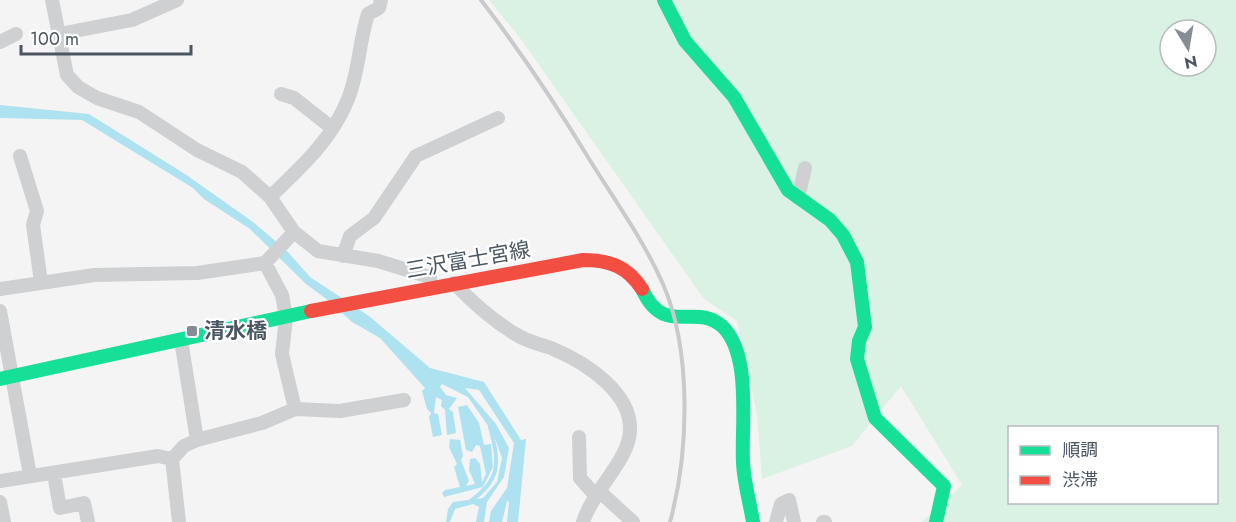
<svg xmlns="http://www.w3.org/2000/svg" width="1236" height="522" font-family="Jost,'Noto Sans JP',sans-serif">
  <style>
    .green { fill: #d9f2e3; fill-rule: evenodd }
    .water { fill: #aee2f0 }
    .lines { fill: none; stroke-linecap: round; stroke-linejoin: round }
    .stream { stroke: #aee2f0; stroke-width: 4 }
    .street { stroke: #ced0d2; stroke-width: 14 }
    .fast { stroke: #16e098; stroke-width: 14 }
    .jam { stroke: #f24e42; stroke-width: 14 }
    .rail { stroke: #c9cacc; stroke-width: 4 }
    .poi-dot { fill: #868d94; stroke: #fff; stroke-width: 2 }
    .labels { text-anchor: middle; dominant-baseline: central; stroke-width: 4.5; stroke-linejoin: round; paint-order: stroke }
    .street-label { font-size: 21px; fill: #4a5661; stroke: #fff }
    .poi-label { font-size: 21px; font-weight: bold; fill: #4a5661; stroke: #fff; text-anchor: start }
  </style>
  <rect width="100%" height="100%" fill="#f4f4f4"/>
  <path class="green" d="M489,0H1236V522H922L962,485L901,386L852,446L762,479L757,414L737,321L704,299L520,38ZM1170,30H1206V66H1170ZM1010,428H1216V502H1010Z"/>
  <path class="water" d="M0,105L89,114L185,174L253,222L287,251L310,277L369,316L430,368L484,382L521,440L526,439L518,522H507L509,502L507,501L502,522H489L491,511L507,488L514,443L479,390L465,388L496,424L509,448L504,477L487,502L484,522H476L479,507L473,504L455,509L450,522H446L448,509L453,502L483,498L497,482L502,458L493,433L468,397L442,384L440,387L446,395L457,398L449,409L453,412L456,433L447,435L445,410L441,406L442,400L436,397L434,413L438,414L442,435L433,437L429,417L431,413L427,409L422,391L425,388L380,338L352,322L329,301L306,284L250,229L204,199L193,188L82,120L0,118Z
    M467,405L479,423L484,445L491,444L493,467L483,487L444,497L442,493L445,490L460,487L454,467L457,464L449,447L450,439L460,440L463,456L461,460L469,481L466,486L475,484L469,470L470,459L475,458L480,464L482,482L486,474L480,446L476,445L472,452L466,450L458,407Z"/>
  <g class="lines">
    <path class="stream" d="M468,503C501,480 500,464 490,427"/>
    <path class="street" d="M52,0L67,75L78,87L97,98L139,112L197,150L242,172L270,197L294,232L318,251L378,261L430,277L431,288
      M59,34L132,20L177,0
      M0,42L16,34
      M281,94L294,98L332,128
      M20,156L37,211L33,225L41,282
      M270,197C300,168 332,140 348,99C359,72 359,42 368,14L379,8L381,0
      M798,198L805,168
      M343,256L350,236L374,218L416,156L498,118
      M265,263L294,232
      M454,283C472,302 495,322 517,335C528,342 540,344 551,348C585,362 638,395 629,438C624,464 592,493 583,522
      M0,289L94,275L197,273L265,263L282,295L286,318L282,354L295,409
      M0,311L30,475
      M181,340L197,440
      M579,437L580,478L595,495
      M54,474L60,508L84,503L88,522
      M0,481L158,456L172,459
      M598,490L633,522
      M0,502L4,522
      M179,522L172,459L184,446L197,440L262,423L295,409L340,411L404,400
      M776,522L781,504L789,500L794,522
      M823,522H825"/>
    <path class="fast" d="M664,0L685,41L734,97L788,190L830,220L843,235L857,262L865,327L859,341L857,359L875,418L944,486L936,522
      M642,289C664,338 695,302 722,326C752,354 741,426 743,463C744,483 750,503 753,522
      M0,379L311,311"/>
    <path class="jam" d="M311,311L583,260C609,260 627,266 642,289"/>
    <path class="rail" d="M481,0C521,52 557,106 591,162C616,202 644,241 663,284C692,351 689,453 670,522"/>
  </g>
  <rect class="poi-dot" x="186" y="325" width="12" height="12" rx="3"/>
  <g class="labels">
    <g class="street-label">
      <text transform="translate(468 260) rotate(-10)">三沢富士宮線</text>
    </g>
    <g class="poi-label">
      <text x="204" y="331">清水橋</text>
    </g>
  </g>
  <rect x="1008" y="426" width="210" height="78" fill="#ffffff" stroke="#b7bbc0" stroke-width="1.5"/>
  <rect x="1020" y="446" width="30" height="9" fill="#16e098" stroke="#b7bbc0" stroke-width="1.5"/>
  <text x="1062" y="456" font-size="18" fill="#4a5661">順調</text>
  <rect x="1020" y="476" width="30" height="9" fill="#f24e42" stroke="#b7bbc0" stroke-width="1.5"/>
  <text x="1062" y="486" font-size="18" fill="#4a5661">渋滞</text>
  <g transform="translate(1188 48) rotate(169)"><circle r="28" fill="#ffffff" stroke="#b7bbc0" stroke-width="1.5"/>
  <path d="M0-4.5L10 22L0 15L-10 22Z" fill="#868d94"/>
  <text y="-9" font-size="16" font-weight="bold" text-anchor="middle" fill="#4a5661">N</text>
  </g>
  <path d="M21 45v9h170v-9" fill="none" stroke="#4a5661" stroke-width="3"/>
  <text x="30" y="45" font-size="18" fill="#4a5661" stroke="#ffffff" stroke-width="4.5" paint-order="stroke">100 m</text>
</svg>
